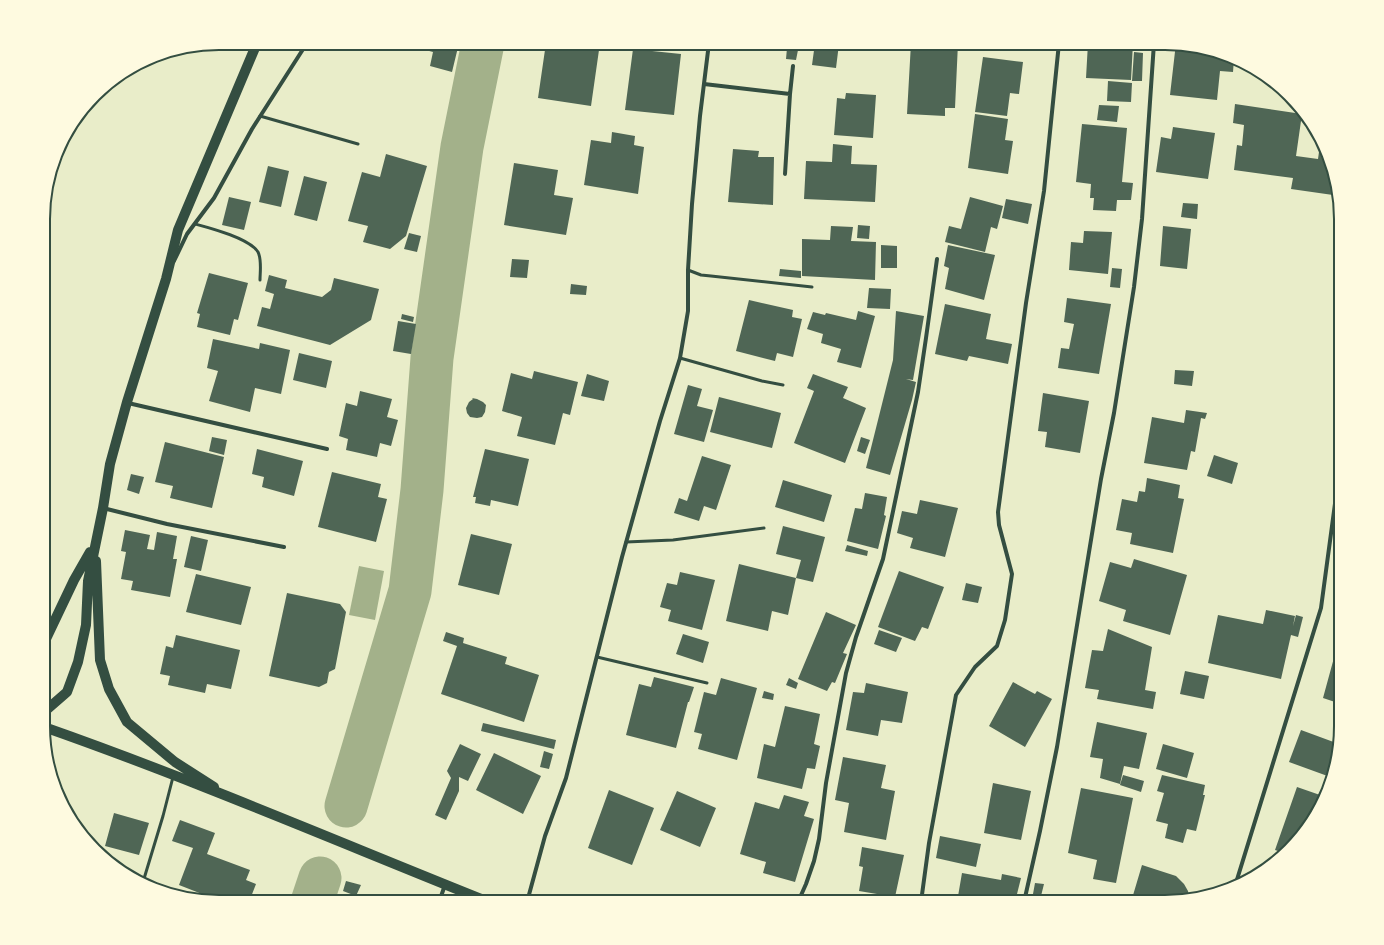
<svg xmlns="http://www.w3.org/2000/svg" width="1384" height="945" font-family="'Fira Sans',sans-serif">
  <style>
    .water { fill: #a3b18a }
    .lines { fill: none; stroke-linecap: round; stroke-linejoin: round }
    .river { stroke: #a3b18a; stroke-width: 43 }
    .building { fill: #4f6655 }
    .service { stroke: #344e41; stroke-width: 3 }
    .minor { stroke: #344e41; stroke-width: 4 }
    .primary { stroke: #344e41; stroke-width: 10 }
    .rim { fill: none; stroke: #344e41; stroke-width: 2 }
  </style>
  <rect width="100%" height="100%" fill="#e9edc9"/>
  <path class="water" d="M359,566L384,571L375,620L349,615Z"/>
  <g class="lines">
    <path class="river" d="M346,806L410,591L422,490L432,358L462,147L483,43
      M312,902L320,878"/>
  </g>
  <path class="building" d="M399,43H459L452,72L430,66L433,52Z
    M546,43H554L599,50L591,106L538,98Z
    M815,43L839,44L836,68L812,65Z
    M911,43H958L955,108H945V116L907,114Z
    M1088,43H1133L1131,80L1086,78Z
    M1176,43L1222,52L1234,59L1233,72L1220,71L1217,100L1170,95Z
    M787,48L798,50L796,60L786,59Z
    M633,49L681,54L674,115L625,110Z
    M1134,52L1143,53L1142,81H1132Z
    M983,57L1023,62L1019,94L1010,93L1007,116L975,112Z
    M1108,81L1132,83L1131,102L1107,101Z
    M846,93L876,95L873,138L834,135L837,98L845,99Z
    M1235,104L1302,114L1296,156L1318,159L1319,152L1324,153L1334,186L1333,195L1291,189L1293,178L1234,170L1237,145L1242,146L1244,125L1233,123Z
    M1099,105L1119,106L1117,122L1097,120Z
    M975,114L1008,119L1005,140L1013,141L1008,174L968,168Z
    M1082,124L1127,128L1122,182L1133,183L1131,200H1117L1116,211L1093,210L1094,198H1090L1091,184L1076,182Z
    M1173,127L1215,133L1208,179L1156,172L1161,137L1171,139Z
    M612,132L635,136L634,145L644,147L638,194L584,185L591,140L611,143Z
    M833,144L852,146L851,164L877,165L875,202L804,199L806,161L832,162Z
    M733,149L759,151L758,157H774L773,205L728,202Z
    M386,154L427,166L406,236L390,249L363,242L368,226L348,221L362,172L380,177Z
    M514,163L558,170L554,195L573,198L566,235L504,225Z
    M268,166L289,171L281,207L259,202Z
    M304,176L327,182L317,221L294,215Z
    M229,197L251,202L244,230L222,225Z
    M970,197L1003,206L997,229L991,227L985,252L945,242L949,226L961,229Z
    M1006,199L1032,204L1028,224L1002,218Z
    M1183,203L1198,204L1197,219L1181,217Z
    M858,225L870,226L869,239L857,238Z
    M831,226L853,227L851,241L876,242L875,280L802,276V239L830,240Z
    M1163,226L1191,229L1187,269L1160,266Z
    M1084,231L1112,232L1108,274L1069,270L1071,242L1083,243Z
    M409,233L421,236L417,252L404,249Z
    M881,245L897,246V268H881Z
    M948,245L995,255L984,300L945,289L949,268L944,266Z
    M512,259L529,260L527,278L510,277Z
    M1112,268L1122,269L1120,288L1110,287Z
    M780,269L801,271V278L779,276Z
    M209,273L248,283L238,320L234,319L230,335L197,327L200,314L197,313Z
    M269,275L287,280L285,288L322,297L331,290L334,278L379,289L371,320L330,345L257,326L262,307L270,309L274,294L265,291Z
    M571,284L587,286L586,295L570,294Z
    M869,288L891,289L890,309L867,308Z
    M1067,298L1111,304L1099,374L1058,368L1061,348L1069,349L1074,324L1064,322Z
    M749,300L793,310L792,317L802,319L793,357L777,353L775,361L736,351Z
    M945,304L991,314L986,339L1012,344L1008,364L969,356L967,361L935,354Z
    M858,311L875,316L861,368L837,362L841,349L821,343L823,334L807,329L813,312L825,315L826,313L856,320Z
    M896,311L924,316L913,380L906,379L916,382L912,400L890,475L866,468L893,360Z
    M402,314L414,317L413,322L401,319Z
    M398,321L416,324L411,354L393,351Z
    M213,339L259,349L260,343L290,350L281,394L255,388L250,412L209,401L218,371L207,368Z
    M299,353L332,361L326,388L293,380Z
    M1175,370L1194,371L1192,386L1174,384Z
    M534,371L578,382L570,415L563,413L555,445L517,436L522,417L502,411L511,373L532,379Z
    M587,374L609,381L604,401L581,396Z
    M813,374L848,387L843,398L866,408L845,463L794,443L814,391L807,388Z
    M688,385L702,389L697,406L713,410L704,442L674,434Z
    M360,391L392,399L387,417L398,420L391,446L380,443L377,457L346,450L348,439L339,436L346,403L357,406Z
    M1043,393L1089,401L1080,453L1045,447L1047,432L1038,431Z
    M719,397L781,413L772,448L710,432Z
    M472,398L477,399L483,402L486,405L485,412L482,417L477,418L470,417L467,413L466,408L469,402L473,399Z
    M1186,410L1207,413L1205,419L1201,418L1195,452L1191,451L1187,470L1144,463L1152,417L1184,423Z
    M212,437L227,440L224,455L209,451Z
    M861,437L870,440L865,454L857,451Z
    M165,442L224,457L212,508L170,498L173,486L155,482Z
    M257,449L303,461L294,496L262,487L264,477L252,474Z
    M485,449L529,459L518,506L491,500L490,506L475,503L476,497H473Z
    M1214,455L1238,463L1232,484L1207,476Z
    M702,456L731,465L716,510L704,506L699,521L674,513L679,498L687,501Z
    M332,472L381,484L378,497L387,499L376,542L318,527Z
    M131,474L144,477L139,494L127,490Z
    M1147,478L1180,485L1178,498L1184,499L1173,553L1130,544L1132,533L1116,530L1122,499L1137,502L1139,491L1145,492Z
    M783,480L832,495L824,522L775,507Z
    M865,493L887,497L884,515L886,516L878,549L847,541L855,508L862,509Z
    M920,500L958,508L945,557L910,548L913,538L897,533L902,511L917,514Z
    M783,526L825,537L813,582L796,578L801,560L776,554Z
    M125,530L150,535L147,549L154,550L157,532L177,536L173,559H177L170,597L131,590L133,581L121,579L126,552L121,551Z
    M471,534L512,544L499,595L458,585Z
    M191,536L208,540L201,571L184,567Z
    M847,545L868,551L867,556L845,551Z
    M1134,559L1187,575L1170,635L1123,621L1126,610L1099,601L1110,562L1131,568Z
    M739,564L796,578L788,615L772,611L768,631L726,621Z
    M899,571L944,587L928,629L922,627L915,641L878,627Z
    M680,572L715,580L702,630L668,621L671,610L660,607L667,583L677,585Z
    M196,574L251,587L241,625L186,612Z
    M966,583L982,587L978,603L962,600Z
    M287,593L340,604L346,612L335,669L329,672L327,683L319,687L269,676Z
    M1266,610L1295,616L1293,626L1296,615L1303,617L1298,637L1291,635L1281,679L1208,663L1218,615L1263,624Z
    M826,612L856,625L843,653L847,654L835,683L832,682L827,691L798,679Z
    M1108,629L1152,647L1145,690L1156,692L1153,709L1097,699L1099,690L1085,688L1092,650L1103,651Z
    M879,630L902,638L896,652L874,644Z
    M446,632L464,638L463,643L507,657L505,664L539,675L524,722L441,694L457,646L443,641Z
    M683,634L709,642L703,663L676,654Z
    M176,635L240,650L231,689L207,684L205,693L168,685L170,676L160,674L166,646L173,648Z
    M1335,654L1341,656V704L1323,698Z
    M1185,671L1209,676L1204,699L1180,694Z
    M654,677L694,687L689,702H688L676,748L626,735L639,684L651,687Z
    M721,678L757,688L737,760L698,749L702,734L694,732L704,692L716,695Z
    M789,678L798,683L796,689L786,685Z
    M1013,682L1035,694L1037,691L1052,699L1025,747L989,726Z
    M866,683L908,692L902,723L881,720L878,736L846,730L853,692L864,693Z
    M764,691L774,694L773,700L762,698Z
    M785,706L820,714L814,744L820,746L815,769L807,768L802,789L757,778L764,744L775,747Z
    M1097,722L1147,733L1139,769L1124,766L1120,784L1100,778L1103,759L1090,757Z
    M483,723L556,740L554,749L481,731Z
    M1301,730L1339,744L1333,778L1289,762Z
    M460,744L481,754L468,781L459,777V791L446,820L435,815L451,778L447,771Z
    M1163,744L1194,753L1187,778L1156,769Z
    M544,751L553,754L549,769L540,767Z
    M494,753L541,776L523,814L476,790Z
    M843,757L886,765L881,788L895,791L886,840L844,832L849,803L835,800Z
    M1123,775L1144,781L1141,792L1120,785Z
    M1162,775L1205,785L1203,795H1205L1196,831L1187,829L1183,843L1165,838L1168,824L1156,821L1164,793L1157,791Z
    M993,783L1031,791L1021,840L984,833Z
    M1297,787L1320,795L1315,815L1305,833L1281,852L1275,850Z
    M1081,788L1133,798L1116,883L1093,879L1097,860L1068,853Z
    M609,790L654,808L632,865L588,848Z
    M677,791L716,808L700,847L660,830Z
    M784,795L809,802L804,816L814,819L795,882L763,873L766,862L740,854L755,802L779,809Z
    M114,813L149,823L139,855L105,846Z
    M180,820L215,833L207,854L250,870L246,880L256,884L249,902H208L199,900L202,894L179,885L193,848L172,841Z
    M940,836L981,844L976,867L936,858Z
    M862,847L904,855L895,897L859,891L863,867L859,866Z
    M1142,865L1176,876L1184,884L1188,891L1189,896L1165,902H1131Z
    M962,873L1001,880L1002,874L1021,878L1015,902H957Z
    M346,881L361,885L356,896L343,891Z
    M1035,883L1044,884L1041,896L1033,894Z
    M1078,894L1103,902H1076Z"/>
  <g class="lines">
    <path class="service" d="M260,116L358,144
      M195,224C210,228 249,238 258,252C262,260 260,272 260,280
      M688,270L701,275L711,276L812,287
      M680,358L762,381L783,385
      M626,542L673,540L764,528
      M597,657L707,683
      M143,882L163,816L173,777"/>
    <path class="minor" d="M704,84L790,94
      M785,174L790,94L793,66
      M174,261L187,234L214,198L252,129L307,43
      M128,403L327,449
      M103,508L167,524L284,547
      M1235,886L1321,608L1341,459
      M439,902L445,885
      M527,902L545,836L566,778L622,557L660,421L680,358L688,311V270L692,204L700,116L709,43
      M798,902L806,884L814,861L819,839L826,783L846,673L856,637L883,559L918,392L926,338L937,259
      M921,902L929,843L956,695L975,667L997,646L1005,620L1012,574L999,525L998,512L1026,303L1044,191L1059,43
      M1024,902L1040,831L1057,747L1101,479L1114,413L1134,287L1142,219L1154,43"/>
    <path class="primary" d="M96,561L100,660L109,689L127,722L175,762L214,787
      M44,643L74,580L90,552
      M44,712L67,692L78,662L86,625L88,581L103,508L110,464L127,402L166,279L178,230L257,43
      M44,727C195,780 341,843 489,902"/>
  </g>
  <path d="M0 0H1384V945H0ZM219 50H1165A169 169 0 0 1 1334 219V726A169 169 0 0 1 1165 895H219A169 169 0 0 1 50 726V219A169 169 0 0 1 219 50Z" fill="#fefae0" fill-rule="evenodd"/>
  <path class="rim" d="M219 50H1165A169 169 0 0 1 1334 219V726A169 169 0 0 1 1165 895H219A169 169 0 0 1 50 726V219A169 169 0 0 1 219 50Z"/>
</svg>
